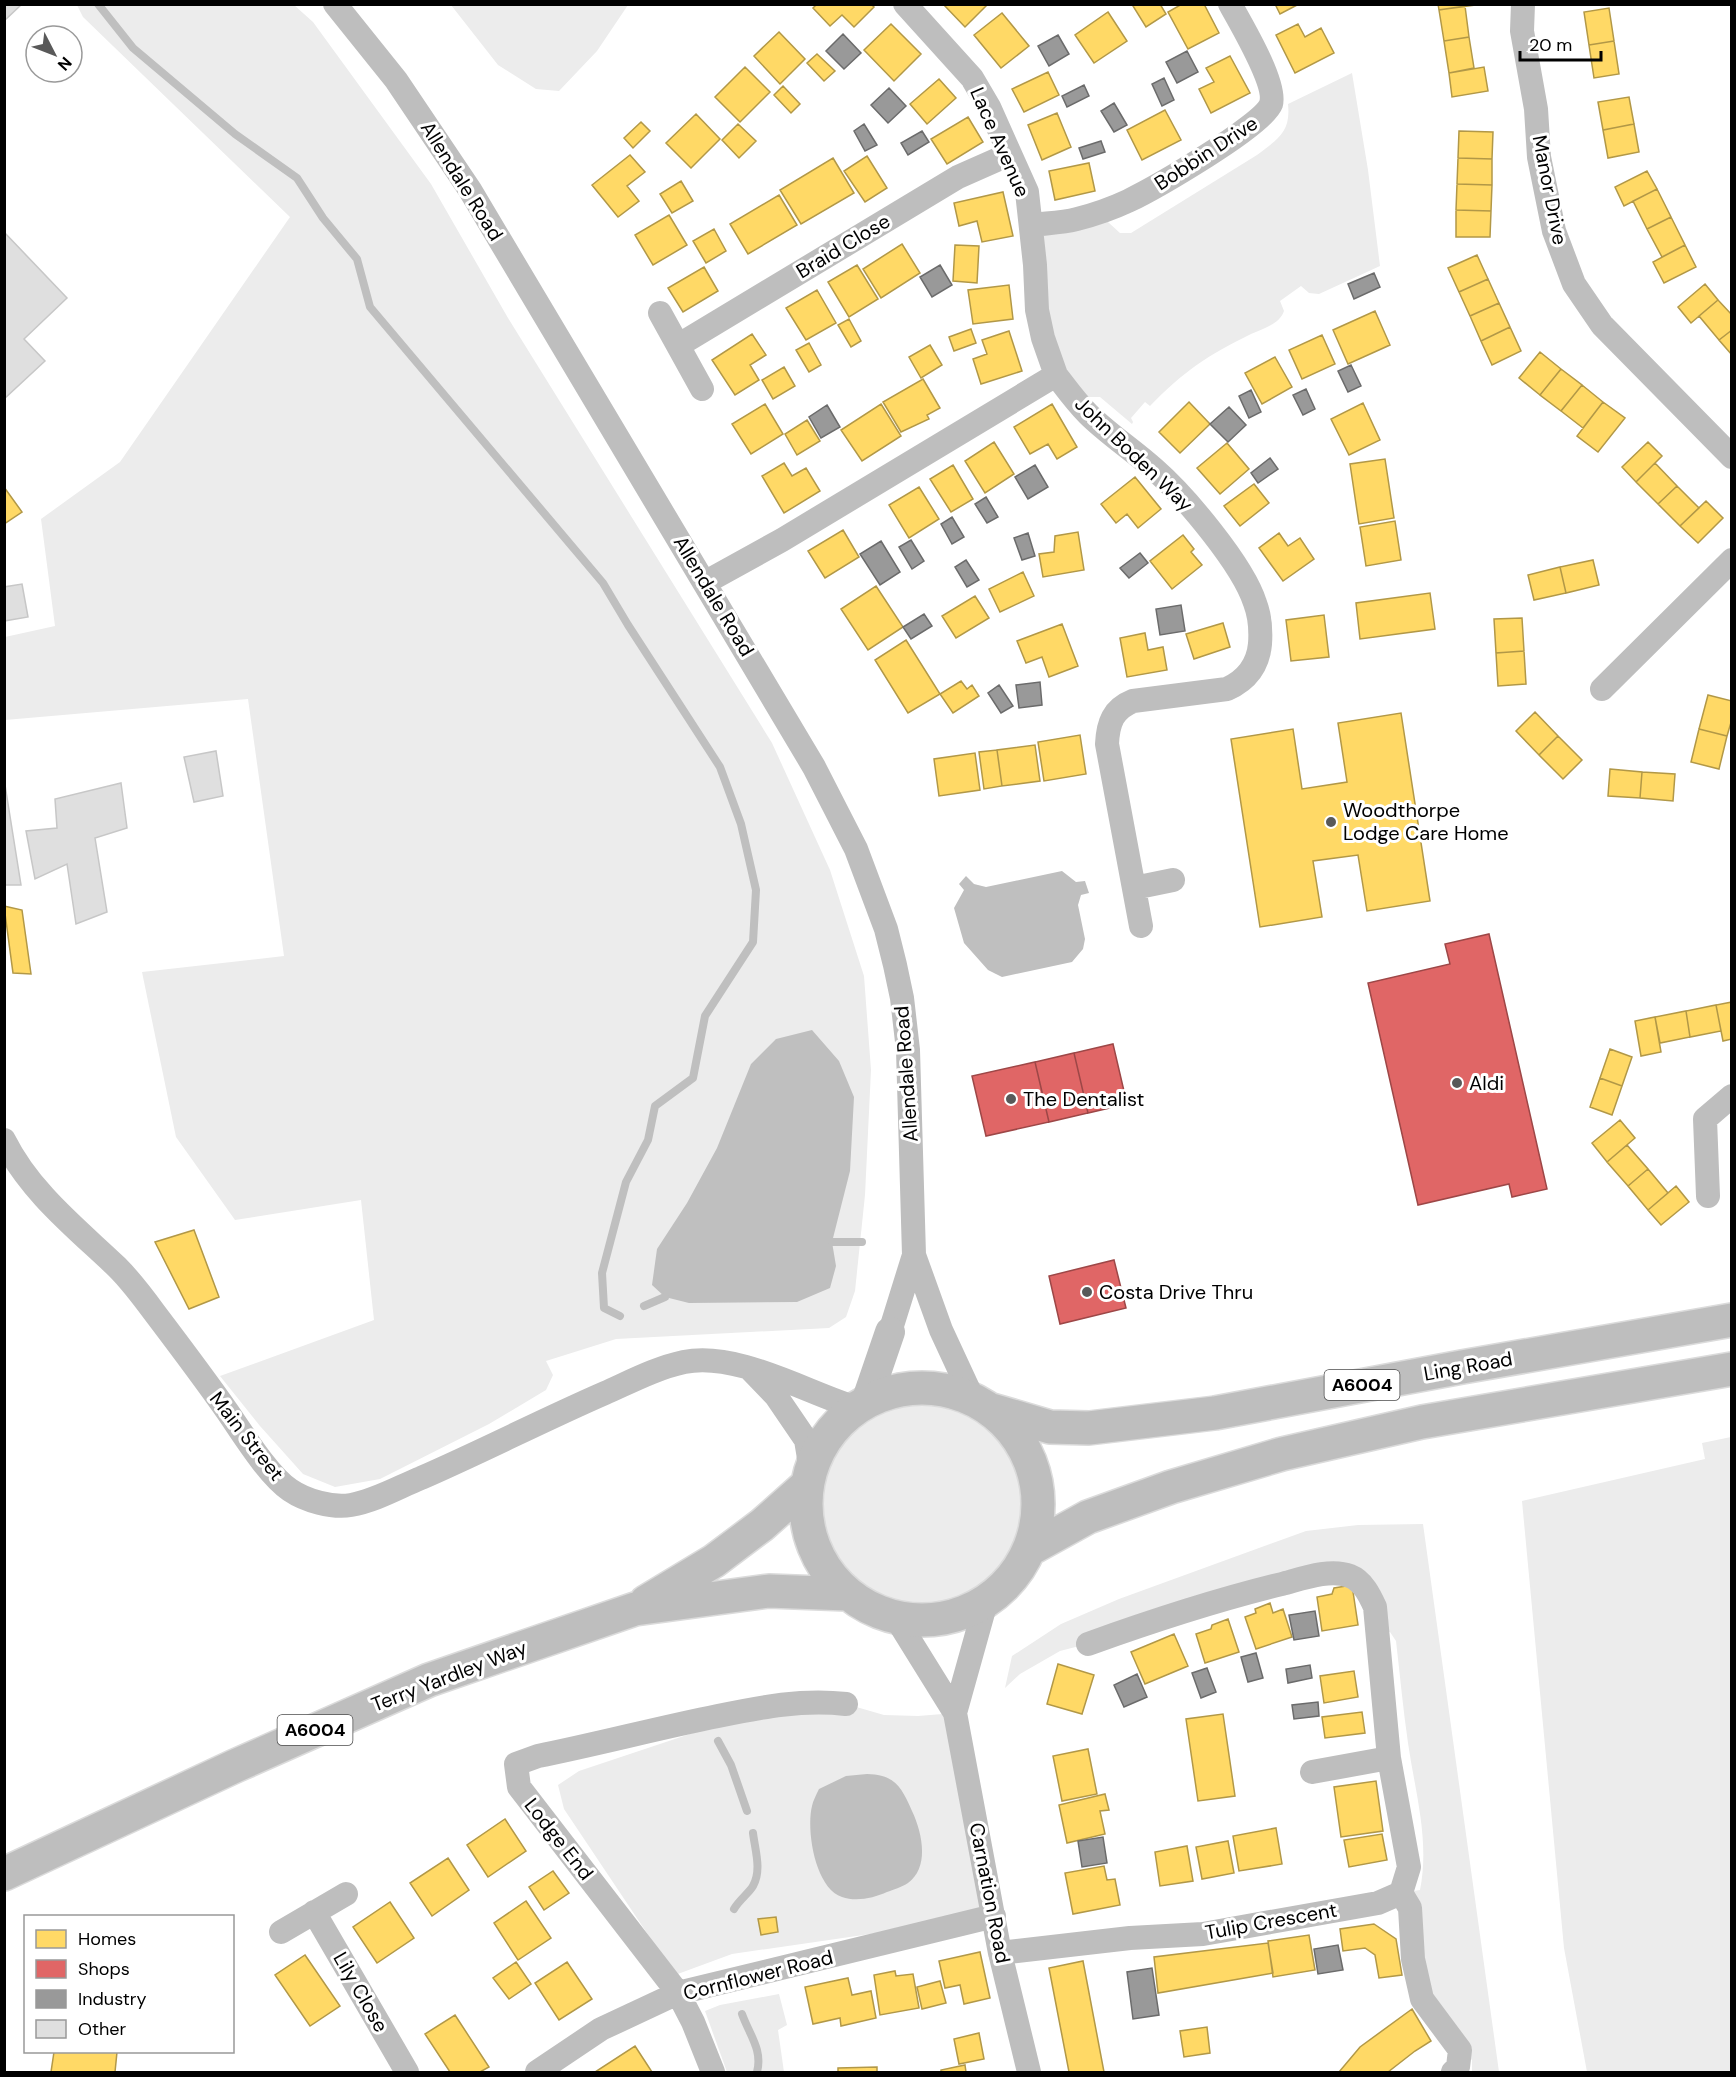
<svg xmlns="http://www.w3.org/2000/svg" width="1736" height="2077" font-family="'DM Sans',sans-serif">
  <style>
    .green { fill: #ececec }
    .water { fill: #bfbfbf }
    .homes { fill: #ffd966; stroke: #b29847; stroke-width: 1.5 }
    .shops { fill: #e06666; stroke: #9d4747; stroke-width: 1.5 }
    .industry { fill: #999; stroke: #6b6b6b; stroke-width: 1.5 }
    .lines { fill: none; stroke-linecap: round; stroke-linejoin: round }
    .stream { stroke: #bfbfbf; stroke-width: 8 }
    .building { fill: #dfdfdf; stroke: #c7c7c7; stroke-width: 1.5 }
    .primary-casing { stroke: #dbdbdb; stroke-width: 36 }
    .minor { stroke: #bebebe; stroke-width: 24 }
    .tertiary { stroke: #bebebe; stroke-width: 30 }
    .primary { stroke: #bebebe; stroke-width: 33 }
    .poi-dot { fill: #595959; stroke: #fff; stroke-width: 2 }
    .labels { text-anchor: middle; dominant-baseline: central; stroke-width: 6; stroke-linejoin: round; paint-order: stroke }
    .shield { fill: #fff; stroke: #4c4c4c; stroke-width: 1.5 }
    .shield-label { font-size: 18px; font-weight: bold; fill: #000 }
    .street-label { font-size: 20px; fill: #000; stroke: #fff }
    .poi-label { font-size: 20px; fill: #000; stroke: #fff; text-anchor: start }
  </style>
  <rect width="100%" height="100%" fill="#fff"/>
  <path class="green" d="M77,5H294L313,22L431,184L508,318L772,743L830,870L864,976L871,1070L865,1195L855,1291L846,1317L829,1328L616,1339L546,1361L553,1375L546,1390L489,1424L380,1479L335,1487L303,1474L260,1426L220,1376L374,1320L361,1200L235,1220L176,1137L142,972L284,956L248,699L5,720V637L55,626L41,519L120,462L290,217L83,17Z
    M451,5H628L597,51L559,91L536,89L498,65Z
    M1352,73L1368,170L1380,266L1319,294L1309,293L1301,286L1280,301L1284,311C1280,324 1262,329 1251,334C1208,355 1184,371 1150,406L1145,402L1131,418L1133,422L1132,424L1100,397H1073L1056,375L1031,225L1097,212L1120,233H1131L1257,155C1278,139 1291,132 1288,104Z
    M806 1504a116 116 0 1 1 232 0a116 116 0 1 1-232 0Z
    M1731,1437V2072H1587L1564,1948L1522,1501L1705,1459L1702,1443Z
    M1423,1524L1499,2072H1472V2060L1460,2050L1422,1999L1401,1893L1420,1890C1430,1840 1415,1792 1408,1743C1403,1709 1400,1675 1396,1641L1390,1632L1377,1633L1350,1576L1060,1651L1020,1674L1005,1688L1012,1656L1061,1624L1119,1599L1306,1531L1358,1525Z
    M783,1703L846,1704L884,1715L918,1716L955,1713L994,1916L732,1954L675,1975L564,1809L558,1785L579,1771Z
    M779,1994L787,2025L778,2030L784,2072H727L705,2011L720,2005Z"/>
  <path class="water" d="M1062,871L1076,882L1085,881L1089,893L1081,895L1078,905L1085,939L1083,949L1072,962L1002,977L988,970L964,943L954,908L964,890L959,884L966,876L974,884L986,887Z
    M812,1030L839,1061L854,1097L850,1171L832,1242L836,1266L830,1288L797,1302L689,1303L665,1297L652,1285L657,1249L687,1203L717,1148L751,1064L776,1039Z
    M867,1774C895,1775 901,1786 912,1811C922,1832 930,1867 908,1883C902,1887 893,1890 887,1892C874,1898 856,1902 842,1897C815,1888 806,1830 812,1806C813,1801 816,1795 819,1789L846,1776Z"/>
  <path class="homes" d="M817,4H871L874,7L854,27L842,15L830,26L813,8Z
    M943,4H988L965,27Z
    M1136,4H1160L1166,14L1146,27L1133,6Z
    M1182,4H1204L1219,33L1188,49L1168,12Z
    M1275,4H1299L1280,14Z
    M1438,4H1475V5L1439,10Z
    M1465,6L1469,37L1444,41L1439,10Z
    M1609,8L1614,41L1589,45L1584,12Z
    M1108,12L1127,41L1094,63L1075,35Z
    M1002,13L1029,46L1001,68L974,35Z
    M891,24L921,54L894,81L864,50Z
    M1298,24L1305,37L1321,28L1334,53L1295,73L1276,35Z
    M779,32L805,59L780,84L754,56Z
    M1469,37L1474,68L1449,73L1444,41Z
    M1614,41L1619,74L1594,78L1589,45Z
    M817,54L835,71L824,81L807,63Z
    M1230,56L1250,93L1211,113L1199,89L1214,82L1206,68Z
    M745,67L770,92L740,122L715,97Z
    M1484,67L1488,91L1452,97L1449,73Z
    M1048,72L1059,95L1024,112L1012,89Z
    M939,79L956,98L927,124L910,104Z
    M783,86L800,104L791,113L774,95Z
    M1629,97L1634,124L1603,130L1598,102Z
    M1165,110L1181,140L1142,160L1127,130Z
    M1057,113L1071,147L1042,160L1028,125Z
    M696,114L720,139L691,168L666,143Z
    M968,117L983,142L947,164L931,139Z
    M641,122L650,131L633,148L624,138Z
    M738,124L756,141L739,158L722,140Z
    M1634,124L1639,152L1608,158L1603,130Z
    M1459,131L1493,132L1492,159L1458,158Z
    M630,155L645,172L627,186L639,201L618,217L592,185Z
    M867,156L887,188L865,202L844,171Z
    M833,158L854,193L801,224L780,190Z
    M1458,158L1492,159V185L1457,184Z
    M1089,163L1095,191L1055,200L1049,171Z
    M1647,171L1657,189L1624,206L1615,187Z
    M681,181L693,201L672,213L660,194Z
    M1457,184L1492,185L1491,211L1456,210Z
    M1657,189L1671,217L1647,229L1633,201Z
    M1003,192L1013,236L982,242L977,221L959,226L954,203Z
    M779,195L797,225L748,254L730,224Z
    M1456,210L1491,211L1490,237H1456Z
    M669,215L687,245L653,265L635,235Z
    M1671,217L1685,245L1662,257L1647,229Z
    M714,229L726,251L706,263L693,241Z
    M902,244L920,273L881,298L863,269Z
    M955,245L979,246L977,283L953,281Z
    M1685,245L1696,267L1664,283L1653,262Z
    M1477,255L1488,279L1459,292L1448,268Z
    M857,265L878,299L849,317L828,282Z
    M704,267L718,291L683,312L668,288Z
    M1488,279L1499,303L1470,316L1459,292Z
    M1705,284L1718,300L1691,323L1678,307Z
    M1009,285L1013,319L973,324L968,290Z
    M817,290L836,323L806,340L786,308Z
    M1718,300L1732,315V330L1719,340L1699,316Z
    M1499,303L1510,327L1481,341L1470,316Z
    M1375,311L1390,345L1348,364L1333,330Z
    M849,319L861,341L851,347L838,325Z
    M1510,327L1521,351L1492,365L1481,341Z
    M971,329L976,343L954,351L949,337Z
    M1732,330V355L1719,340Z
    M1009,331L1022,371L981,384L973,359L987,354L982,340Z
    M752,334L766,355L750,365L759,380L735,395L712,360Z
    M1322,335L1335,364L1302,379L1289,350Z
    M809,343L821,365L809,372L796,350Z
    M930,345L942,365L921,378L909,357Z
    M1540,352L1561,369L1540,395L1519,378Z
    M1275,357L1292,387L1262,404L1245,373Z
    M784,367L795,386L773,399L762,380Z
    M1561,369L1582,385L1561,411L1540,395Z
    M923,379L940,408L927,415L929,419L901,432L883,402Z
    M1582,385L1603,402L1583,428L1561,411Z
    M1189,402L1210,424L1180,453L1159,432Z
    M1603,402L1625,418L1598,452L1577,436Z
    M1363,403L1380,440L1349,455L1331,419Z
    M765,404L783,434L751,454L732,424Z
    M881,404L901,436L862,461L841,430Z
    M1052,404L1077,447L1057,459L1048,444L1030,454L1014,427Z
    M807,420L820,441L797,455L785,434Z
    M994,442L1014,474L985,493L965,461Z
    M1648,442L1662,456L1636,482L1622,467Z
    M1227,443L1249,469L1220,494L1197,468Z
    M1385,459L1394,518L1359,524L1350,464Z
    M784,463L792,476L806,468L820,491L784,513L762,476Z
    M1655,463L1677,486L1658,504L1636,482Z
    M953,465L973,499L951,512L930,479Z
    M1135,477L1161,509L1138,528L1127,514L1116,523L1101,504Z
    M1254,484L1269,503L1240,526L1224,506Z
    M1677,486L1699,508L1680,526L1658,504Z
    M4,487L22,512L4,524Z
    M919,487L939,519L909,538L889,505Z
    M1706,501L1723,518L1698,543L1680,526Z
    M1395,521L1401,560L1366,566L1360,527Z
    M843,530L859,557L825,578L808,551Z
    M1078,532L1084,570L1043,577L1039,554L1054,552L1055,536Z
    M1279,533L1288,546L1300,538L1314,559L1283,581L1259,548Z
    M1183,535L1194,549L1191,552L1202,565L1172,589L1150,561Z
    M1593,560L1599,585L1566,593L1560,567Z
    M1560,567L1566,593L1534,600L1528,575Z
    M1023,572L1034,596L1000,612L989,589Z
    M876,586L903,627L868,650L841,609Z
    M1430,593L1435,629L1360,639L1356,603Z
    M975,596L989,618L956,638L942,616Z
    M1324,615L1329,657L1291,661L1286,620Z
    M1522,618L1524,651L1496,653L1494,619Z
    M1223,623L1230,647L1194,659L1186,634Z
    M1062,624L1078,666L1049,677L1042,657L1026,663L1017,641Z
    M1145,633L1148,650L1163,647L1167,670L1127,677L1120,638Z
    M906,640L940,694L908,713L875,660Z
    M1524,651L1526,684L1498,686L1496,653Z
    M961,681L967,689L972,685L979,696L953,713L940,694Z
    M1708,695L1732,701V719L1727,736L1699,729Z
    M1535,712L1558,736L1539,755L1516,731Z
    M1401,713L1430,901L1367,911L1358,855L1313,861L1322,917L1260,927L1231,739L1293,729L1302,789L1347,782L1338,723Z
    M1699,729L1727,736L1719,769L1691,762Z
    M1080,735L1086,774L1044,781L1038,742Z
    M1558,736L1582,760L1563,779L1539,755Z
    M1035,745L1040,781L1002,786L997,750Z
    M997,750L1002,786L984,789L979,752Z
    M975,753L980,790L939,796L934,759Z
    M1610,769L1642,772L1640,798L1608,796Z
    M1642,772L1675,774L1673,801L1640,798Z
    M4,906L22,910L31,974L13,973Z
    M1732,1002V1039L1723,1041L1716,1005Z
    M1716,1005L1721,1031L1690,1037L1686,1011Z
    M1686,1011L1690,1037L1660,1043L1655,1017Z
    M1655,1017L1661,1052L1641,1056L1635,1021Z
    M1610,1049L1632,1057L1622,1086L1600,1078Z
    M1600,1078L1622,1086L1612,1115L1590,1107Z
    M1620,1120L1635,1138L1607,1162L1592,1143Z
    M1627,1145L1648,1169L1628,1186L1607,1162Z
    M1648,1169L1668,1193L1648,1210L1628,1186Z
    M1676,1186L1689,1202L1661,1225L1648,1210Z
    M194,1230L219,1297L189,1309L155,1242Z
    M1352,1585L1358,1625L1322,1631L1317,1597L1332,1594L1334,1588Z
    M1270,1603L1273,1613L1283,1609L1292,1637L1256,1649L1245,1617L1256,1613L1255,1609Z
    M1228,1619L1239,1652L1205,1663L1196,1634L1211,1629L1212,1625Z
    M1174,1634L1188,1666L1145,1684L1131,1652Z
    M1058,1664L1094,1675L1082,1714L1047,1704Z
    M1354,1671L1358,1697L1324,1703L1320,1676Z
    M1362,1712L1365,1733L1325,1738L1322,1717Z
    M1223,1714L1235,1796L1198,1801L1186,1719Z
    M1088,1749L1097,1794L1062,1801L1053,1756Z
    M1376,1781L1383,1831L1341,1837L1334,1787Z
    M1105,1794L1109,1810L1100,1811L1105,1834L1067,1843L1059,1805Z
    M505,1819L526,1851L488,1877L467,1845Z
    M1276,1828L1282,1864L1239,1871L1233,1836Z
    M1382,1834L1387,1860L1349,1867L1344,1840Z
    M1228,1841L1234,1873L1202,1879L1196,1847Z
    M1187,1846L1193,1881L1160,1886L1155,1852Z
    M448,1858L469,1890L432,1916L410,1883Z
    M1104,1866L1107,1880L1115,1879L1120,1905L1073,1914L1065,1873Z
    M553,1871L569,1893L544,1910L529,1887Z
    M526,1901L551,1938L518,1960L494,1923Z
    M390,1902L414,1938L377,1963L353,1927Z
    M776,1917L778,1932L761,1935L758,1919Z
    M1374,1924L1396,1939L1402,1975L1379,1978L1375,1955L1365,1948L1343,1951L1340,1929Z
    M1309,1935L1315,1970L1273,1977L1268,1941Z
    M1268,1943L1273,1973L1158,1993L1154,1957Z
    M980,1952L990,1998L964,2004L960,1985L945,1988L939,1961Z
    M305,1955L340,2006L310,2026L275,1975Z
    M1083,1961L1104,2072H1069L1049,1968Z
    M516,1962L531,1984L509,1999L493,1978Z
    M567,1962L592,1999L559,2020L535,1983Z
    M895,1971L896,1976L913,1974L919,2008L880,2015L874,1975Z
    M848,1978L852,1995L871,1991L876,2018L841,2026L840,2018L813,2024L805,1987Z
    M940,1981L946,2003L922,2009L917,1987Z
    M1412,2009L1431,2041L1415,2051L1388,2072H1339L1360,2047Z
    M455,2015L489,2067L480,2072H450L425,2034Z
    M1207,2027L1210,2053L1184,2057L1180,2031Z
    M979,2033L984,2059L959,2064L954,2039Z
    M635,2046L652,2072H595Z
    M54,2052H117L115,2072H51Z
    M965,2065L966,2072H941V2070Z
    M877,2067V2072H838V2068Z"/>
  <path class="shops" d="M1489,934L1547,1189L1512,1197L1509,1184L1418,1205L1368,983L1450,964L1445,944Z
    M1113,1044L1127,1104L1088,1113L1074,1053Z
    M1074,1053L1088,1113L1049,1122L1035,1062Z
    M1035,1062L1049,1122L986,1136L972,1076Z
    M1114,1260L1126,1308L1060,1324L1049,1276Z"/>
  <path class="industry" d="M843,34L861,53L844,69L826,51Z
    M1058,35L1069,54L1049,66L1038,46Z
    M1187,51L1198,72L1177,83L1166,62Z
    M1164,78L1174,100L1162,106L1152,84Z
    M1084,85L1089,96L1067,107L1062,96Z
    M889,88L906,106L888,123L871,105Z
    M1114,103L1127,125L1114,132L1101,111Z
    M864,124L877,145L865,151L854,131Z
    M922,131L929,142L908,155L901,143Z
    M1101,141L1105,152L1083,159L1079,148Z
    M940,265L952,285L932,297L920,277Z
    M1374,273L1380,287L1354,299L1348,284Z
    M1351,365L1361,386L1348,392L1338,371Z
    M1306,389L1315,409L1303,415L1293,395Z
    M1251,390L1261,412L1249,418L1239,396Z
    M827,405L840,427L821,438L809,417Z
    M1229,407L1246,425L1228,442L1210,424Z
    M1270,458L1278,469L1258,483L1251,473Z
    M1035,465L1048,487L1028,499L1015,477Z
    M986,497L998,517L987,523L975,504Z
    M952,517L964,537L952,544L941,524Z
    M1028,533L1035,556L1022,560L1014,538Z
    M911,540L924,561L912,569L899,547Z
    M881,541L900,572L880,585L860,554Z
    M1140,553L1148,563L1129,578L1120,568Z
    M966,560L979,580L967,587L955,567Z
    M1181,605L1185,631L1160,635L1156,609Z
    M924,614L932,626L911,639L903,627Z
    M1040,682L1042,705L1019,708L1016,685Z
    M999,685L1013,706L1001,713L988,693Z
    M1315,1611L1319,1636L1294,1640L1289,1615Z
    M1256,1653L1263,1678L1248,1682L1241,1657Z
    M1310,1665L1312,1678L1288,1683L1286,1669Z
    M1207,1668L1216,1692L1201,1698L1192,1673Z
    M1137,1674L1147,1697L1124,1707L1114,1685Z
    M1318,1702L1319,1716L1294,1719L1292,1705Z
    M1103,1837L1107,1863L1082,1867L1078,1841Z
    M1338,1945L1343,1970L1318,1974L1314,1949Z
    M1152,1968L1159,2015L1133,2019L1127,1972Z"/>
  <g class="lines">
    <path class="stream" d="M98,4L133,48L235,134L297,178L323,218L357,259L370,307L603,583L628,625L720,767L741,824L756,890L753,942L705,1016L693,1078L655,1106L648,1140L626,1182L602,1273L604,1308L620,1316
      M832,1242H862
      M644,1306L665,1297
      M718,1741L731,1765L747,1811
      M734,1909C739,1900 749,1893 753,1886C762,1870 755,1850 753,1833
      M742,2014C749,2034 763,2050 757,2072"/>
  </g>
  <path class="building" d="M4,4H22L4,21Z
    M4,232L67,298L24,339L45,361L4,399Z
    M22,584L28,617L4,621V587Z
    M216,751L223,796L194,802L184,757Z
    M121,783L127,828L95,838L107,912L76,924L67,864L35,879L26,831L57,828L55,799Z
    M4,785H5L21,885H4Z"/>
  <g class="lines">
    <defs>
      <path id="primary" d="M806 1504a116 116 0 1 1 232 0a116 116 0 1 1-232 0Z
        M992,1410L1050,1427L1089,1428L1215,1413L1462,1367L1732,1320
        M1030,1549L1088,1517L1171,1487L1282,1454L1422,1422L1732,1369
        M646,1602L714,1561L762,1525L807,1485
        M4,1874L235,1766L429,1680L635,1609L769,1591L847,1594"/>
    </defs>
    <use href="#primary" class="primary-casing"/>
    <path class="minor" d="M335,4L396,80L470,190L814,767L856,849L886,929L895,965L902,998L908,1050L914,1255L941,1330L973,1399
      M905,4L972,78L989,107L1027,192L1035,265L1037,310L1043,338L1056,375
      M1523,4L1522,31L1536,109L1539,157L1554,231L1574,284L1602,325L1732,457
      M1031,225C1046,223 1062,223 1077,219C1093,215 1113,208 1128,201C1153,189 1263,126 1271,104C1277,84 1241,24 1230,4
      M660,313L702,389
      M679,345L958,177L1010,154
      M706,582L782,540L1056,375C1066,388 1076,402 1088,414C1108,434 1133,450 1154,469C1185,496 1243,565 1255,603C1260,616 1261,630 1260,644C1258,665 1247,680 1227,689L1133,701C1113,709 1108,723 1107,744L1141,926
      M1602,689L1732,560
      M1134,888L1173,880
      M4,1140C30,1192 76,1228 117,1267C131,1281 143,1297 154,1312C179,1345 204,1378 227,1411C243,1434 268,1475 290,1490C306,1501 332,1508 351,1505C375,1501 399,1487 421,1478C483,1451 543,1420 605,1393C630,1382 656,1368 684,1362C737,1351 807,1393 857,1408
      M1708,1196L1705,1119L1732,1096
      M890,1332L914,1255
      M750,1369L776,1396L806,1440L811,1470
      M896,1618L955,1713L1000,1953L1029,2072
      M955,1713L986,1602
      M1312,1772L1389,1758
      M1401,1893L1410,1908L1413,1959L1422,1999L1460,2050L1458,2067L1453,2072
      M314,1912L407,2072
      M281,1932L346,1894
      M1000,1953L1130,1938L1203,1934L1378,1903L1401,1893L1409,1867L1389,1758L1375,1607C1370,1596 1363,1581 1350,1576C1330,1568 1301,1579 1282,1584C1216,1600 1152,1621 1088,1644
      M537,2072L601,2029L678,1993L994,1916
      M713,2072L693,2022L678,1993L519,1787L516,1764L538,1756C598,1744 658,1728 718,1716C762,1707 802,1699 846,1704"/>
    <path class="tertiary" d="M866,1402L890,1332"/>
    <use href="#primary" class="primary"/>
  </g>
  <g class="poi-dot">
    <circle cx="1331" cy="822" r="6"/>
    <circle cx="1457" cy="1083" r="6"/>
    <circle cx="1011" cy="1099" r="6"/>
    <circle cx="1087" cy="1292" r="6"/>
  </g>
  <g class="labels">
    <g class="shield">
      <rect x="1324.5" y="1370" width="75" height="30" rx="4.5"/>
      <rect x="277.5" y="1715" width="75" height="30" rx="4.5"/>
    </g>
    <g class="shield-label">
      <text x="1362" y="1385">A6004</text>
      <text x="315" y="1730">A6004</text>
    </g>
    <g class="street-label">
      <text transform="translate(1000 142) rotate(66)">Lace Avenue</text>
      <text transform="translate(1206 153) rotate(-33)">Bobbin Drive</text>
      <text transform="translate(462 181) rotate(58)">Allendale Road</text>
      <text transform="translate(1550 190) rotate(79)">Manor Drive</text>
      <text transform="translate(843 246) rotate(-31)">Braid Close</text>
      <text transform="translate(1134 454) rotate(44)">John Boden Way</text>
      <text transform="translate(714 596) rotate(59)">Allendale Road</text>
      <text transform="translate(906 1074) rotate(-94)">Allendale Road</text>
      <text transform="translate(1468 1366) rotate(-10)">Ling Road</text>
      <text transform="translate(247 1436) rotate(52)">Main Street</text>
      <text transform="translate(449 1676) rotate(-21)">Terry Yardley Way</text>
      <text transform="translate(559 1839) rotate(52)">Lodge End</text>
      <text transform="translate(990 1893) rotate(79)">Carnation Road</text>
      <text transform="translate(1271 1921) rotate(-10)">Tulip Crescent</text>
      <text transform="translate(758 1975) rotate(-14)">Cornflower Road</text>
      <text transform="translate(361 1992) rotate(60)">Lily Close</text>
    </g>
    <g class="poi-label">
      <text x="1343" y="810">Woodthorpe<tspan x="1343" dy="23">Lodge Care Home</tspan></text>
      <text x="1469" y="1083">Aldi</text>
      <text x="1023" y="1099">The Dentalist</text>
      <text x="1099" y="1292">Costa Drive Thru</text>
    </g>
  </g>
  <rect width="1736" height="2077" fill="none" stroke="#000000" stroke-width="12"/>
  <rect x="24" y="1915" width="210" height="138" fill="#ffffff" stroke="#999999" stroke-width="1.5"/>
  <rect x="36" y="1930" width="30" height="18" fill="#ffd966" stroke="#999999" stroke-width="1.5"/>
  <text x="78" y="1945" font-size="18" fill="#000000">Homes</text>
  <rect x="36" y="1960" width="30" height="18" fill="#e06666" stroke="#999999" stroke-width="1.5"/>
  <text x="78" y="1975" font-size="18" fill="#000000">Shops</text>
  <rect x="36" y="1990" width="30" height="18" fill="#999999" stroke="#999999" stroke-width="1.5"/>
  <text x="78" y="2005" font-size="18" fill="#000000">Industry</text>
  <rect x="36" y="2020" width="30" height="18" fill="#dfdfdf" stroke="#999999" stroke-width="1.5"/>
  <text x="78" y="2035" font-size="18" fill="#000000">Other</text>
  <g transform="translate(54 54) rotate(132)"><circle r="28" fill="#ffffff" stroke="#999999" stroke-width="1.5"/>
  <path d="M0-4.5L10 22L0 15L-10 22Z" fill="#595959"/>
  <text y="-9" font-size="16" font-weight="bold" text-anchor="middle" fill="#000000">N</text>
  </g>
  <path d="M1520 51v9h81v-9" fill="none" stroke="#000000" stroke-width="3"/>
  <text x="1529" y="51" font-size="18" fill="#000000" stroke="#ffffff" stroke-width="4.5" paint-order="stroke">20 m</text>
</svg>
